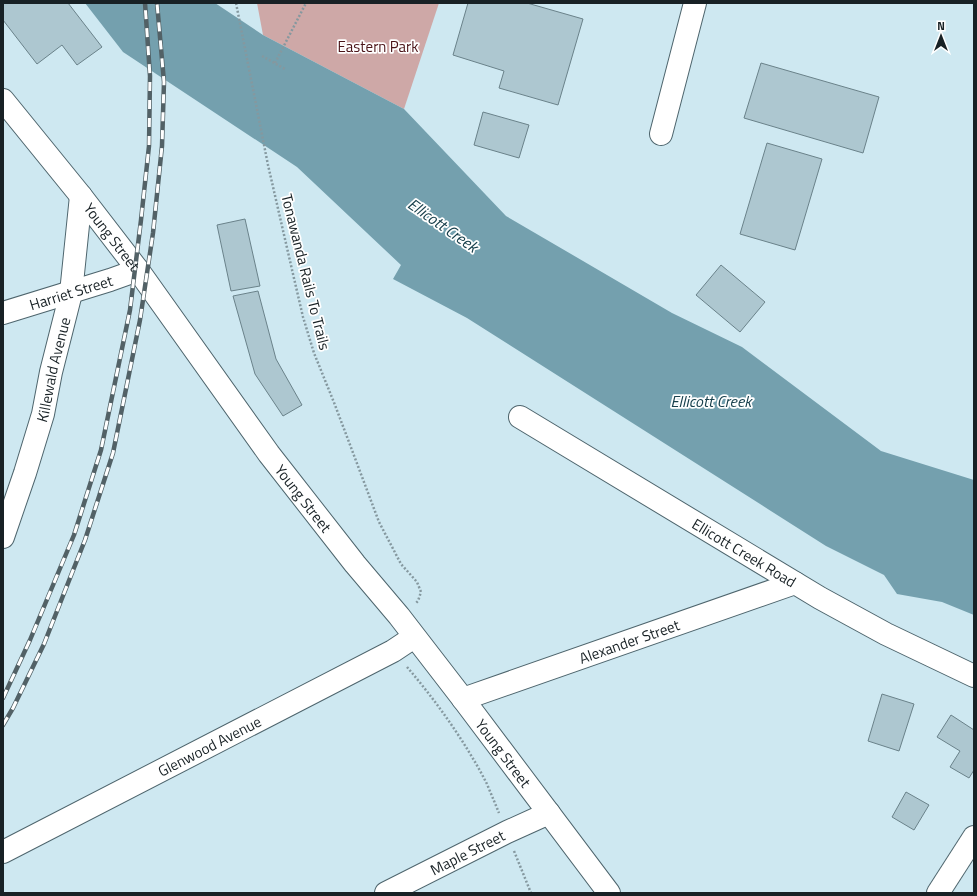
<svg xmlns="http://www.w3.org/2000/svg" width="977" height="896" font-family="'Titillium Web',sans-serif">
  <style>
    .green { fill: #cea8a7 }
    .water { fill: #74a0ae }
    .building { fill: #adc7d0; stroke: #6a828a }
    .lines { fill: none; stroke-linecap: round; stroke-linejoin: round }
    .minor-casing { stroke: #4e656d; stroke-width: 24 }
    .path { stroke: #85989f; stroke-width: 2.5; stroke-dasharray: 2 2; stroke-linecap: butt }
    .minor { stroke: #fff; stroke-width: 22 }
    .rail-casing { stroke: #526166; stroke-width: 4.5 }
    .rail { stroke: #fff; stroke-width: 3; stroke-dasharray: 9; stroke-linecap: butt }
    .labels { text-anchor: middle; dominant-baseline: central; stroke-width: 3.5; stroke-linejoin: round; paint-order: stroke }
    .park-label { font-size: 15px; fill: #4a1418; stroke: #fff }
    .street-label { font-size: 15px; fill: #182125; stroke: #fff }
    .water-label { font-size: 16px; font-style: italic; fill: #18404c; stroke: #fff }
  </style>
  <rect width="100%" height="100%" fill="#cee8f1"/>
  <path class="green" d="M257,3H439L404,109L263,35Z"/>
  <path class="water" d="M85,3H215L263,35L404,109L506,216L672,313L742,347L881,451L974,480V615L942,602L897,594L884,575L826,546L467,318L393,279L401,265L297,167L123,52Z"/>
  <path class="building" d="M3,3H68L102,47L77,65L62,45L37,64L3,20Z
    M468,3H527L583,19L558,105L499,88L504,71L453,55Z
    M761,63L879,97L863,153L744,118Z
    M483,112L529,125L519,158L474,145Z
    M767,143L822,159L795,250L740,234Z
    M245,219L260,286L231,291L217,225Z
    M721,265L765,302L740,332L696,295Z
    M258,291L276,359L302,405L283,416L255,374L233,296Z
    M882,694L914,704L899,751L868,741Z
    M951,715L974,730V770L969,778L950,767L960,751L937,737Z
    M906,792L929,805L914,830L892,817Z"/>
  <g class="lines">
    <defs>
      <g id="minor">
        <path id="s1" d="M3,100L81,196L138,270L269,454L355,564L399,616L463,699L609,893"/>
        <path d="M661,134L695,3"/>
        <path id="s2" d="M3,313L110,280L138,270"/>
        <path id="s3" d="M520,417L820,598L886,634L974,676"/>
        <path id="s4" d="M3,537L25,473L43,414L51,372L71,293L81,196"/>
        <path id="s5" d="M463,699L795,583"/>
        <path id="s6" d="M3,852L393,651L414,637"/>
        <path id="s7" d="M386,893L507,832L549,813"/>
        <path d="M938,893L974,837"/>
      </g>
    </defs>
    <use href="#minor" class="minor-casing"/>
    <path class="path" d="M236,3L268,165L293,274L303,317L314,353L335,405L379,522L401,564L417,582L421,592L418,601L416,603
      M262,56L285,69
      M275,63L306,3
      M407,667C437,702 466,743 487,784C491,794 495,803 499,813
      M514,851L531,893"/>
    <use href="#minor" class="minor"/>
    <defs>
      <path id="rail" d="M3,698L30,640L74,535L101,450L130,310L141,220L149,146L150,76L145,3
        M3,725L13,708L44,644L85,540L113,453L140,320L153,233L162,146L164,82L157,3"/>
    </defs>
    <use href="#rail" class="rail-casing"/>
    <use href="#rail" class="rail"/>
  </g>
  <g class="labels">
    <g class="park-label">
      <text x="378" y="46">Eastern Park</text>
    </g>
    <g class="street-label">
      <text stroke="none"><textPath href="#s1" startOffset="175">Young Street</textPath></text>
      <text transform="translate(306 272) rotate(76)">Tonawanda Rails To Trails</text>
      <text stroke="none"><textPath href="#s2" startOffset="71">Harriet Street</textPath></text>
      <text stroke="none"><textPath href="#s4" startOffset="175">Killewald Avenue</textPath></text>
      <text stroke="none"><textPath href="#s1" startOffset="499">Young Street</textPath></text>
      <text stroke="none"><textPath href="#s3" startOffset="262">Ellicott Creek Road</textPath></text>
      <text stroke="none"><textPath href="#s5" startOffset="176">Alexander Street</textPath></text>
      <text stroke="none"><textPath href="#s6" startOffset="232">Glenwood Avenue</textPath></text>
      <text stroke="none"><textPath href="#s1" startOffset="823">Young Street</textPath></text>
      <text stroke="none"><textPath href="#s7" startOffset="91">Maple Street</textPath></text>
    </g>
    <g class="water-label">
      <text transform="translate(443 225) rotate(35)">Ellicott Creek</text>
      <text x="711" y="401">Ellicott Creek</text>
    </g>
  </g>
  <rect width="977" height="896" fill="none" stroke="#182125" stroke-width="8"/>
  <g transform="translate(941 36)" stroke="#ffffff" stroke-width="3" paint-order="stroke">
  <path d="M0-3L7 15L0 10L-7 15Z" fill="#182125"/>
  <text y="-6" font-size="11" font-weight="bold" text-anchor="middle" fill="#182125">N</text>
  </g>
</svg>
